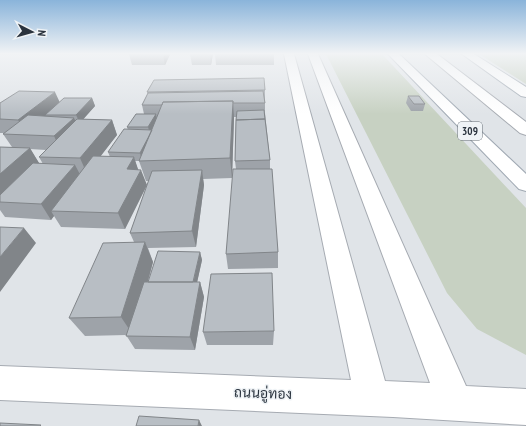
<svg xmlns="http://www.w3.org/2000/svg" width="526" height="426" font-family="'PT Sans Narrow',Sarabun,sans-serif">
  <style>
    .green { fill: #c7d1c2 }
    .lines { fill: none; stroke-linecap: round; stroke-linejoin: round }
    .secondary-casing { stroke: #a6abb2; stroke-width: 2 }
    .primary-casing { stroke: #a0a9b3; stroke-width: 2 }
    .secondary { fill: #fff; fill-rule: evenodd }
    .primary { fill: #fff; fill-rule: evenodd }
    .wall { fill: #9ea3a9; fill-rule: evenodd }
    .shaded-wall { fill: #818589 }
    .building { fill: #b8bec4; stroke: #818589 }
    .labels { text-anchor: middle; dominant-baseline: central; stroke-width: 3; stroke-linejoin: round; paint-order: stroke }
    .shield { fill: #eff3f6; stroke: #656d75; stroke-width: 1 }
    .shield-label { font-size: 11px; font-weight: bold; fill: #2a333e }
    .near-street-label { font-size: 14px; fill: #2a333e; stroke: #eff3f6 }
  </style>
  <rect width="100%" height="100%" fill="#e0e4e8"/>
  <path class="green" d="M326,54H382L526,208V355L477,329L447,293Z
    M479,54H526V84Z"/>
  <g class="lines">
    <defs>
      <path id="secondary" d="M284,54H294L385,381L430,383L308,54H318L466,386L526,389V425L393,417L0,400V366L351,380Z
        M425,54H437L526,122V135L520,133Z"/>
      <path id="primary" d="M388,54H399L526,174V191L519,189Z
        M462,54H474L526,87V97L521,96Z"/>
    </defs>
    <use href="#secondary" class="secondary-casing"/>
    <use href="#primary" class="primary-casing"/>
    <use href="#secondary" class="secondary"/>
    <use href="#primary" class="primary"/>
  </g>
  <path class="wall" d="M129,54H170V55L165,65H132Z
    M190,54H213L211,65H192Z
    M215,54H274V65H216Z
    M265,90V113L270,160V169L278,252V268L228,269L226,254L236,169L235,161L236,117H234L232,178L203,179L204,185L196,247L148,248L153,262L148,282L200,252L202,260L197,282H200L204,297L195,350L135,349L126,335L85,336L69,318L134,242L130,233L149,181H146L139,161H135L138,170L147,185L125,229L61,227L54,216L51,220L5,217L0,210V147H12L3,134L4,133H0V103L60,102L92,98L95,106L83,119L112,120L117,135L100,156L110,157L108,152L128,130L127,127L144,114L142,105L148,94L147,92ZM30,149L46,150L39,157L43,164L39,163Z
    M408,96L425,104L423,111H411L406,103Z
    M274,331L273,345H207L203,332Z"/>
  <path class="shaded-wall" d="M163,54H170L165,65Z
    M210,54H213L211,65Z
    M55,92L61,105L45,115L47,117L27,134L18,120Z
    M92,98L95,106L80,123L76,115Z
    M233,101L234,118L232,178L230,158Z
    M156,114L157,121L142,161L140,153L150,134L148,127Z
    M74,118L81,132L61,151L54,136Z
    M112,120L117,135L87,174L80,158Z
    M30,148L39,163L0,201V174Z
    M134,157L139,172L127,169Z
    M75,165L83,180L51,211L54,216L51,220L41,204Z
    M141,170L147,185L125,229L118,213Z
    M202,170L204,185L196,247L192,231Z
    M24,228L36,243L0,292V257Z
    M145,242L153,262L133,335L121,317Z
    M200,252L202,260L195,292L193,284Z
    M200,282L204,297L195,350L190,337Z
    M199,420L202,426H198Z"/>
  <path class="building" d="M264,78L265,90L147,92L154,80Z
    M19,91L55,92L18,120L0,119V103Z
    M263,91L265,103H233V101L163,102L162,105H142L148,93Z
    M408,96H419L425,104H414Z
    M64,98H92L76,115H45Z
    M233,101L230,158L139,161L163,102Z
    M264,110L265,119L236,120L237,111Z
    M136,114H156L148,127H127Z
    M28,115L74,118L54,136L3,134Z
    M77,119L112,120L80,158L39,157Z
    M265,119L270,160L235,161L236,120Z
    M124,129L152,130L149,136L140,153L108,152Z
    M0,147L30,148L0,174Z
    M93,156L134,157L127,169L141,170L118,213L51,211Z
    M33,163L75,165L41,204L0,202V195Z
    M233,169H272L278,252L226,254Z
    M202,170L192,231L130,233L152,171Z
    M0,227L24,228L0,257Z
    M145,242L121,317L69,318L103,243Z
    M158,251L200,252L193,282H148Z
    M272,273L274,331L203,332L211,274Z
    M144,282H200L190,337L126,336Z
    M139,416L199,420L198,426H136Z
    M0,423L41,425L40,426H0Z"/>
  <linearGradient id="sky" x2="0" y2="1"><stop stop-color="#8ab4da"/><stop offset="0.47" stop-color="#f1f3f5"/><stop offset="1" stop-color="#f1f3f5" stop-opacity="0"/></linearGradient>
  <rect width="526" height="114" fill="url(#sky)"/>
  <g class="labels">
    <rect class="shield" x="458" y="122" width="24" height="18" rx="3"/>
    <g class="shield-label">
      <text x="470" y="131">309</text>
    </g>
    <g class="near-street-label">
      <text transform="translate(263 393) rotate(2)">ถนนอู่ทอง</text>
    </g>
  </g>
  <g transform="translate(32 32) rotate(96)" stroke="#eff3f6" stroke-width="3" paint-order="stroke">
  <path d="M0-3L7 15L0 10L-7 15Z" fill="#2a333e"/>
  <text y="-6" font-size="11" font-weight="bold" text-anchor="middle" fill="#2a333e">N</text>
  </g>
</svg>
